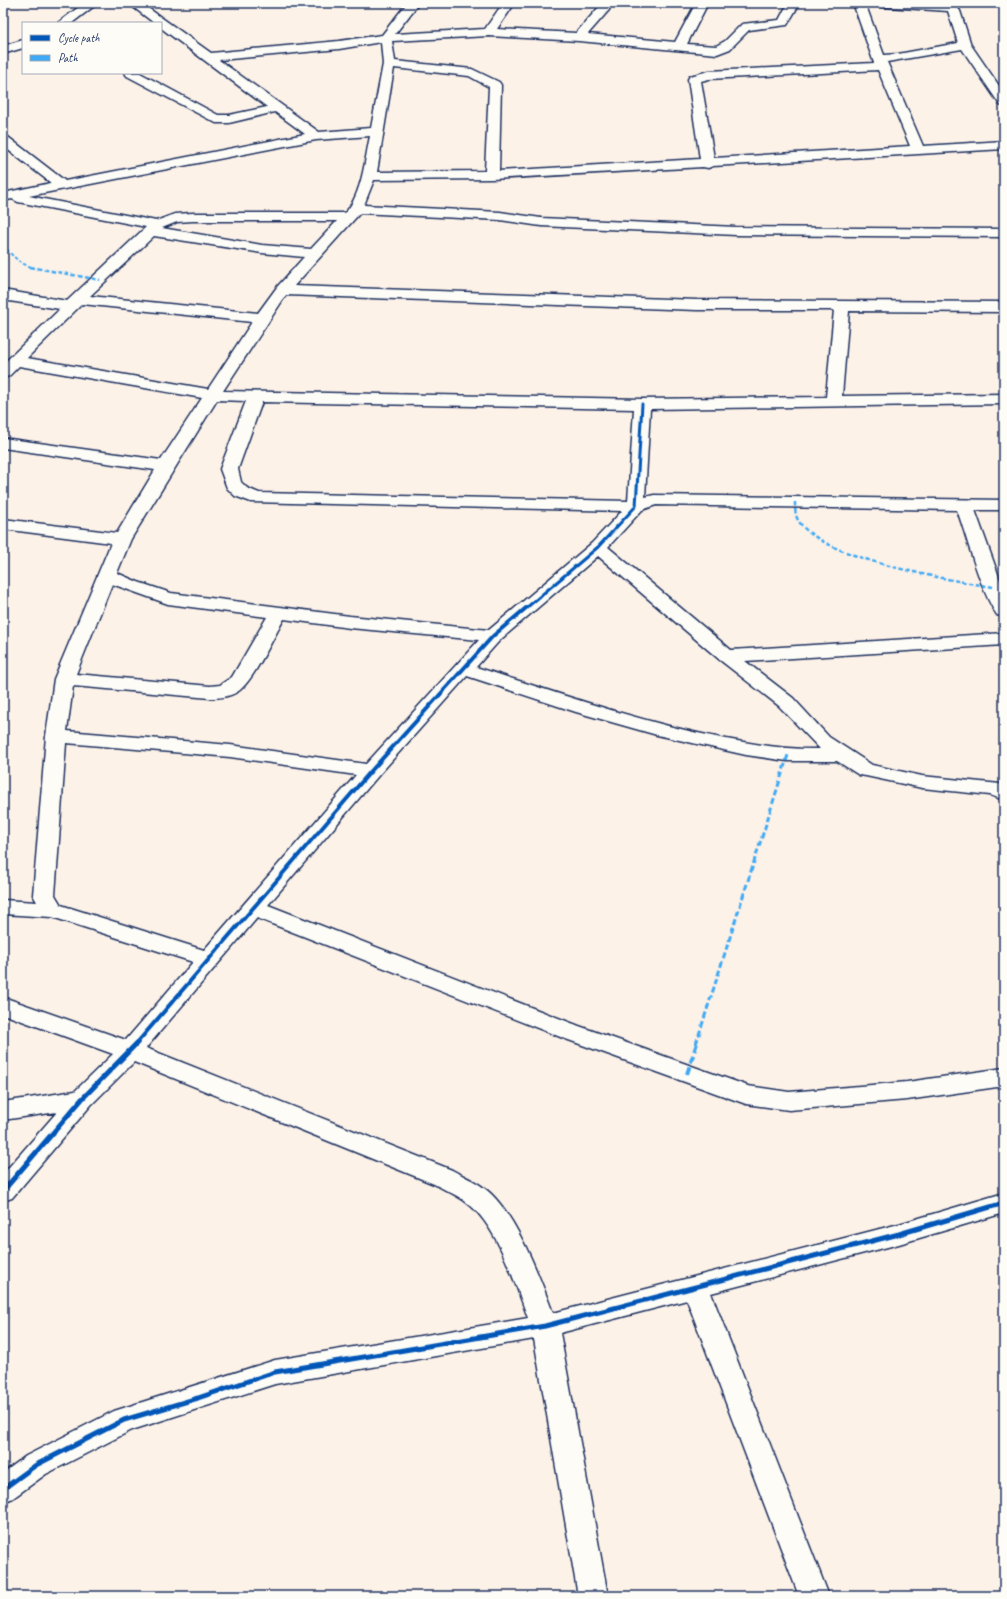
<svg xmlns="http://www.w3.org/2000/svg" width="1007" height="1599" font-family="Caveat,sans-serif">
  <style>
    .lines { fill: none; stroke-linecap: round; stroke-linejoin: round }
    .street-casing { stroke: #1b2f5e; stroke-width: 3 }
    .street { fill: #fdfcf7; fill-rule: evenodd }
    .quiet-far3 { stroke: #3fa9f5; stroke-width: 2; stroke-dasharray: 3.5 2; stroke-linecap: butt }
    .quiet-far2 { stroke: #3fa9f5; stroke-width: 2.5; stroke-dasharray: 4.5 2.5; stroke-linecap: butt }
    .quiet-far1 { stroke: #3fa9f5; stroke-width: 3; stroke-dasharray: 6 3; stroke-linecap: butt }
    .quiet { stroke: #3fa9f5; stroke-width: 4; stroke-dasharray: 8 4; stroke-linecap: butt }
    .cycleway-far2-casing { stroke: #fdfcf7; stroke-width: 5 }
    .cycleway-far1-casing { stroke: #fdfcf7; stroke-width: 6 }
    .cycleway-casing { stroke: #fdfcf7; stroke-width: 8 }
    .cycleway-far2 { stroke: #0057b8; stroke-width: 3 }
    .cycleway-far1 { stroke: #0057b8; stroke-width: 4 }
    .cycleway { stroke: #0057b8; stroke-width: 5 }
  </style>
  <rect width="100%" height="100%" fill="#fdf2e8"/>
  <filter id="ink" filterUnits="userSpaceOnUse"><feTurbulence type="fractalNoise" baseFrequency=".025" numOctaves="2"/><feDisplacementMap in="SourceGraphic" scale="8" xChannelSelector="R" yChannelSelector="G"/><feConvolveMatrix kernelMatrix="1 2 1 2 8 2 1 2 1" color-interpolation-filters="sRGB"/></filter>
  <g filter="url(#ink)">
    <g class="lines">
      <defs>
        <path id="street" d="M84,3H98L72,23H58Z
          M128,3H141L211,53L339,41L382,35L407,3H419L395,34L485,29L503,3H515L497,29L576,33L599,7V3H611L609,10L588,34L675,42L696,3H708L687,44L716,46L725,41L742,24L779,20L788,3H800L787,25L749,30L730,49L717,54L579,41L489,36L392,41L395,61L472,69L499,82L501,85L499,171L700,159L688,79L690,76L709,71L874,63L853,3H865L884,55L898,54L958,43L948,11L871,6L865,3H954L960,11L971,45L1004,93V106L1000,105L962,49L887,62L923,146L1004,141V149L713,166L708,168L703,167L492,179L374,180L364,205L500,212L541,218L736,227L1004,229V237L736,235L541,226L500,220L360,213L294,286L697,300L1004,302V312L849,311L842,396L1004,394V404L650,409L645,497L654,495L1004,500V510H975L1004,591V617L997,615C980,590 968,540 957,510L656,505L642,510L608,547L731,650L1004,633V645L745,661L793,698L829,737L872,765L922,776L1000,784L1004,786V800L990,795L922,788L866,776L859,775L837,761H787L746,755L657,735L576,712L467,676L378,776L268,905L579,1026L748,1086L789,1092L907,1082L1004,1068V1086L907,1100L789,1110L746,1104L563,1038L257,918L146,1048L452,1170C463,1176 475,1181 484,1188C514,1209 540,1278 553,1313L899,1224L1004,1193V1213L899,1244L711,1293L829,1596H799L687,1300L560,1333L608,1596H578L534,1339L275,1384L132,1430L46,1474L13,1498L3,1502V1473L26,1456L114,1411L275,1360L528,1318C515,1283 497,1224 466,1202C457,1195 445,1190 434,1184L134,1062L91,1105L12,1198L3,1201V1174L57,1112L3,1120V1102L75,1091L113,1054L3,1014V997L126,1040L193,962L52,917L3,914V900L37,902L33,895L46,736L54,679L111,543L3,529V519L117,533L155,470L3,448V438L161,460L202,398L19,366L9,376L3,378V364L60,309L3,300V290L67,301L146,227L18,202L12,199L3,201V193L51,183L3,146V136L8,137L65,181L305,134L275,112L229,123H216L127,76L125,73H140L218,115H229L267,107L161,28V23H154ZM381,42L383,64L371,128L319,132L219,60L339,49ZM394,68L469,76L489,87L485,171L377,172ZM878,70L910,146L714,158L701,81L709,79ZM370,136C365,159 362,195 345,213H193L175,214L156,221L29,196L316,140ZM193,221H337L311,249L262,245L162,228L177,222ZM154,236L262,253L304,257L277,287L258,313L90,296ZM286,295L697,310H834L826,397L642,399L223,391ZM82,304L252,322L208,389L27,358ZM217,400L246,401L220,469L227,488L235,496L251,502L622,511L592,543L489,630L350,616L171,593L138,582L117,573L131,539ZM262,402L634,409L628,501L259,493L247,488L241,482L238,469ZM598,556L720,660L779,706L820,749C786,750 754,744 721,738C637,721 557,693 476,667L500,640ZM112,584L168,604L267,617L232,677L220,685L210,686L76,674ZM284,619L350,628L479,640L366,764L230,745L67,731L73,686L210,698C219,698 229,697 237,692C252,684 274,636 284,619ZM66,743L230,757L356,775L204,950L61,905L55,895Z
          M23,40V48L3,54V46Z"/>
      </defs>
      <use href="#street" class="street-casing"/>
      <use href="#street" class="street"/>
      <path class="quiet-far3" d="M3,245C12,256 21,265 35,268"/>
      <path class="quiet-far2" d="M30,267L100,280
        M795,502C795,508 795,515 798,520C820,559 950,580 993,587"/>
      <path class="quiet-far1" d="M696,1044L788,755"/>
      <path class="quiet" d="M687,1074L697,1043"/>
      <defs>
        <path id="cycleway-far2" d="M525,609L598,547L636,506L642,404"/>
        <path id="cycleway-far1" d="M136,1044L371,771L493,636L526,608"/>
        <path id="cycleway" d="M3,1191L82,1099L137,1043
          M3,1489L36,1465L124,1420L198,1398L275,1372L545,1326L899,1234L1004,1203"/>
      </defs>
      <use href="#cycleway-far2" class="cycleway-far2-casing"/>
      <use href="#cycleway-far1" class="cycleway-far1-casing"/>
      <use href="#cycleway" class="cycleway-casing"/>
      <use href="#cycleway-far2" class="cycleway-far2"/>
      <use href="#cycleway-far1" class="cycleway-far1"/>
      <use href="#cycleway" class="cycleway"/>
    </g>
  </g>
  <rect width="1007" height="1599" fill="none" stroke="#fdfcf7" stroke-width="16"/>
  <rect x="8" y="8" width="991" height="1583" fill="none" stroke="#1b2f5e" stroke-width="1.5" filter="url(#ink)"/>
  <rect x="22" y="22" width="140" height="52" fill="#fdfcf7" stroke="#a3aaba"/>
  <rect x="30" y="35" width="20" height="6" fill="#0057b8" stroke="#a3aaba"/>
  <text x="58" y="42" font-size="12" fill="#1b2f5e">Cycle path</text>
  <rect x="30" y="55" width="20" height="6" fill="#3fa9f5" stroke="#a3aaba"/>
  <text x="58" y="62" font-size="12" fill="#1b2f5e">Path</text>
</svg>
